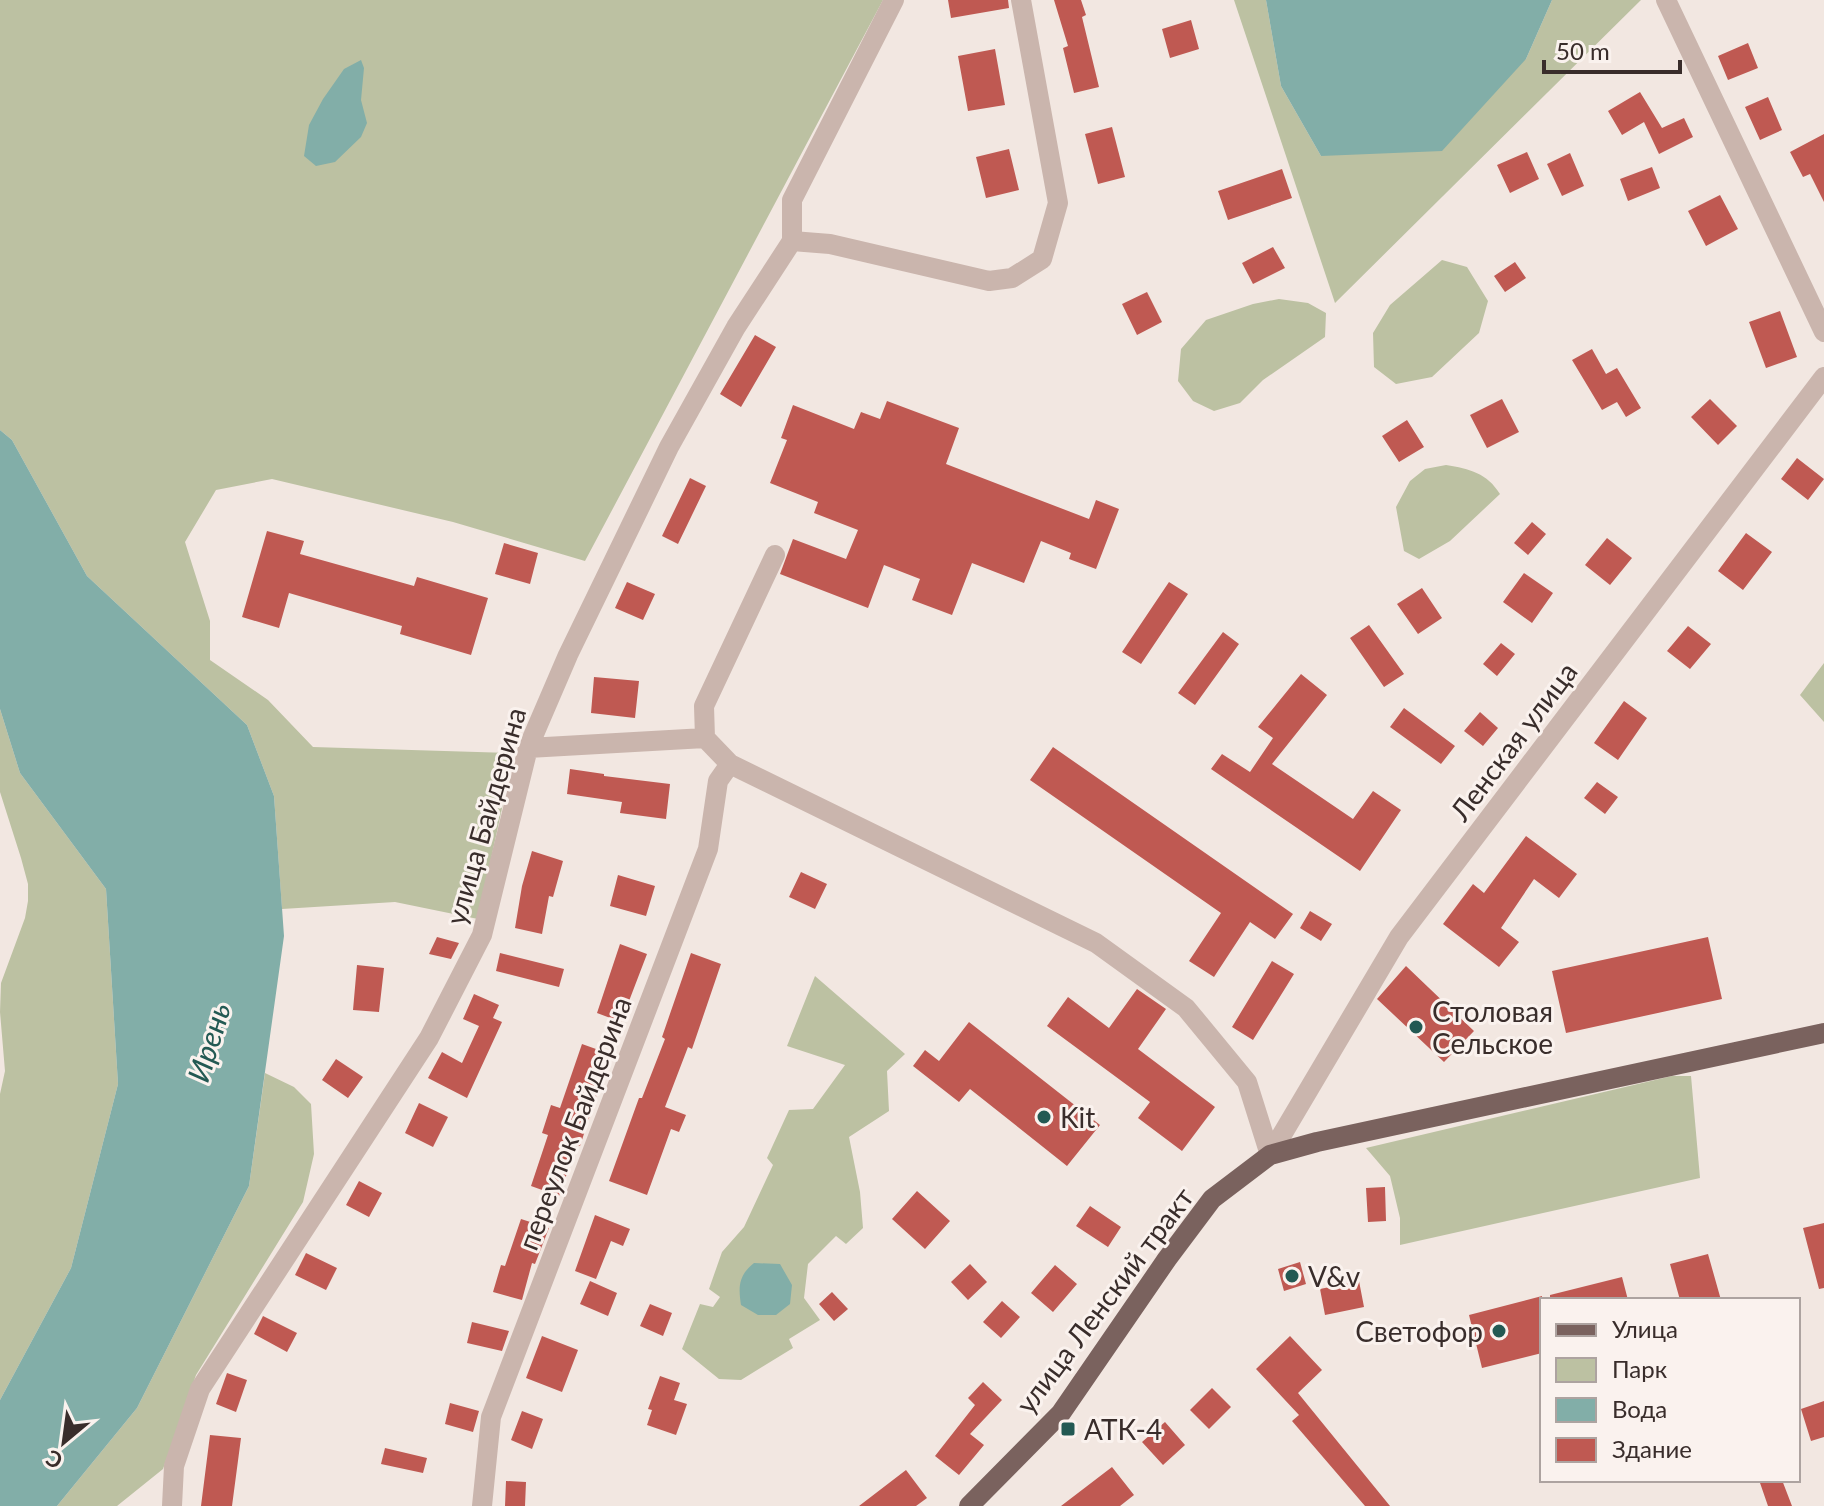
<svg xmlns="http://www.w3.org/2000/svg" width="1824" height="1506" font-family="Lato,sans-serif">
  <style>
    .green { fill: #bcc1a2 }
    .water { fill: #82aea8 }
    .building { fill: #bf5952 }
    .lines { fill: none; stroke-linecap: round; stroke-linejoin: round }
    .minor { stroke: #cab5ad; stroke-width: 20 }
    .major { stroke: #7a625e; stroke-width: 20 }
    .poi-dot { fill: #235953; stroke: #faf2ee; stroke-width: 3 }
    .labels { text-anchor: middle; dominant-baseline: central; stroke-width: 6; stroke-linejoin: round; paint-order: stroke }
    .street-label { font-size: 28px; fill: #392d2b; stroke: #faf2ee }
    .poi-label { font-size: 28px; fill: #392d2b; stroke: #faf2ee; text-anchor: start }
    .water-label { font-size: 30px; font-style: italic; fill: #235953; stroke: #faf2ee }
  </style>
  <rect width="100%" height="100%" fill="#f2e7e1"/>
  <path class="green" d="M0,0H883L585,561L453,522L272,479L216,490L185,542L210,621V660L268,700L313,747L514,753L478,919L395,902L282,909L274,796L247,725L87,576L12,440L0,430Z
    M1234,0H1266L1281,86L1321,156L1526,59L1552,0H1641L1335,303Z
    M1442,260L1467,267L1488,301L1479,333L1432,377L1396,384L1374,367L1373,333L1390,305Z
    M1279,299L1308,303L1326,313L1325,337L1263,380L1240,403L1214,411L1193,401L1178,381L1181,349L1206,320L1253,304Z
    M1446,465C1470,469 1487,473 1500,494L1450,541L1419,559L1404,551L1396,507L1410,481L1425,469Z
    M1824,663V722L1800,695Z
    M0,709L20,773L106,889L118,1084L71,1268L0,1400V1094L5,1071L0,1012L1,983L25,918L28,901V884L21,858L0,792Z
    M815,976L905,1054L887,1071L889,1111L849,1137L860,1192L863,1228L846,1244L836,1236L808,1264L804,1298L820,1320L789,1339L793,1348L741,1380L719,1379L682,1349L700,1304L713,1307L720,1297L709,1289L722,1252L744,1227L773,1165L767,1158L789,1110L813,1109L845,1065L787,1046Z
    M265,1073L294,1087L311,1104L314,1154L303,1202L196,1375L163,1469L117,1506H57L137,1408L249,1186Z
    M1672,1076H1691L1700,1178L1400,1245V1218L1390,1176L1366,1148Z"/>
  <path class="water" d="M1266,0H1552L1526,59L1442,151L1321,156L1281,86Z
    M361,60L364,68L361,100L367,123L361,137L335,162L316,166L304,156L309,125L323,99L344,69Z
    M0,430L12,440L87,576L247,725L274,796L284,936L249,1186L137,1408L57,1506H0V1400L71,1268L118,1084L106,889L20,773L0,709Z
    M754,1263L780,1264L792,1285L790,1304L776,1315H758L741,1305C738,1286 739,1275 754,1263Z"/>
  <path class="building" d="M948,0H1008L1009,8L951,18Z
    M1054,0H1081L1086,15L1082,17L1099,87L1074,93L1063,48L1068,46Z
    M1191,20L1199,49L1170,58L1162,29Z
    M1748,43L1758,68L1728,80L1718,56Z
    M995,49L1005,105L968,111L958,56Z
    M1640,92L1662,128L1684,118L1693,137L1659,154L1644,122L1622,135L1608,111Z
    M1768,97L1782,130L1760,140L1745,107Z
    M1112,127L1125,177L1098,184L1085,134Z
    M1824,134V202L1810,174L1803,177L1790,152Z
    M1009,149L1019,190L986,198L976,157Z
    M1527,152L1539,179L1510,193L1497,165Z
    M1570,153L1584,186L1562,196L1547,164Z
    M1652,167L1660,188L1628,201L1620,179Z
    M1282,169L1292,198L1228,220L1218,191Z
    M1720,195L1738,229L1706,246L1688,211Z
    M1273,247L1285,268L1253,284L1242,263Z
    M1515,262L1526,278L1505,292L1494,276Z
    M1147,292L1162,322L1137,335L1122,304Z
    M1780,311L1797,357L1766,368L1749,322Z
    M755,335L776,347L741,407L720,394Z
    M1592,349L1606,374L1617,368L1641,408L1626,417L1617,402L1602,410L1572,360Z
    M1502,399L1519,432L1487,448L1470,415Z
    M1710,399L1737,426L1718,445L1691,417Z
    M887,401L959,428L946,464L1089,519L1096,500L1119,509L1096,569L1069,559L1071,553L1041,541L1024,583L972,563L952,615L912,600L920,579L884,565L868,608L780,574L793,539L846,559L858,530L814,513L818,502L770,483L787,440L781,438L793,405L854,429L861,412L880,419Z
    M1407,420L1424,447L1399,462L1382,436Z
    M1797,458L1824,479L1808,500L1781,479Z
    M690,478L706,486L678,544L662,536Z
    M1532,522L1546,534L1528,555L1514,543Z
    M267,531L304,541L300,554L414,586L417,577L488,598L471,655L400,634L402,626L289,593L279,628L242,617Z
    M1746,533L1772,552L1743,590L1718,571Z
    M1607,538L1632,558L1610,585L1585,565Z
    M504,543L538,553L530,584L495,574Z
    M1524,573L1553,593L1532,623L1503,602Z
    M627,582L655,594L643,620L615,608Z
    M1169,582L1188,594L1141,664L1122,652Z
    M1422,588L1442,618L1418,634L1397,604Z
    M1369,625L1404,674L1384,687L1350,638Z
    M1688,626L1711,644L1690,669L1667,651Z
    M1223,632L1239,644L1195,705L1178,693Z
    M1501,643L1515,654L1497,676L1483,664Z
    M1301,674L1327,695L1272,764L1353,819L1373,791L1401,810L1360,871L1211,769L1222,754L1250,772L1273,738L1258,727Z
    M594,677L639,681L635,718L591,713Z
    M1624,701L1647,718L1618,760L1594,743Z
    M1404,708L1455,746L1441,764L1390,727Z
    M1480,712L1498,728L1483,746L1464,731Z
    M1053,747L1293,914L1275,939L1250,922L1214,977L1189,961L1221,913L1030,780Z
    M570,769L604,774V776L670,784L666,819L620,813L622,802L567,794Z
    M1597,782L1618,797L1605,814L1584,798Z
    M1526,836L1577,874L1559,898L1534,879L1501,928L1519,942L1499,967L1443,924L1473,884L1484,893Z
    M532,851L563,861L553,897L549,896L542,934L515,928L522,886Z
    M801,872L827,884L815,909L789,897Z
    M618,875L655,886L646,916L610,906Z
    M1310,911L1332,924L1321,941L1300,928Z
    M437,937L459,943L451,959L429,954Z
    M1708,937L1722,999L1566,1033L1552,971Z
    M620,944L647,954L621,1022L597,1013Z
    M500,953L564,969L559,987L496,971Z
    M691,953L721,964L692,1049L688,1047L665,1107L686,1115L679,1132L671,1129L647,1195L609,1181L639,1098H642L665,1039L662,1037Z
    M1272,961L1294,974L1253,1040L1232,1027Z
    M357,965L384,968L379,1012L353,1010Z
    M1406,966L1474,1031L1444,1062L1377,999Z
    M1137,989L1166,1009L1138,1049L1215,1107L1182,1151L1138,1118L1150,1102L1047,1026L1068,997L1109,1028Z
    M474,994L499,1005L493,1018L502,1022L467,1098L428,1078L442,1052L462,1063L479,1026L463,1019Z
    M969,1022L1100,1125L1067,1166L970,1089L959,1102L913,1066L925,1050L939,1061Z
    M582,1044L610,1054L580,1146L577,1145L559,1196L531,1186L548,1135L542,1133L551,1105L560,1108Z
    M336,1059L363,1077L348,1098L322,1080Z
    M419,1103L448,1117L433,1147L405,1133Z
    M359,1181L382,1193L369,1217L346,1205Z
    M1385,1187L1386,1221L1368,1222L1366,1188Z
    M917,1191L950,1221L925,1249L892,1219Z
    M1090,1206L1121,1227L1108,1247L1076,1226Z
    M595,1215L630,1229L623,1246L611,1241L596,1279L575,1271Z
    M521,1219L549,1228L535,1264L532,1263L522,1300L493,1292L501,1265L505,1266Z
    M1824,1223V1288L1819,1289L1803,1228Z
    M306,1253L337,1268L326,1290L295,1275Z
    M1708,1254L1721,1300H1680L1670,1264Z
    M1300,1262L1306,1284L1284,1291L1278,1269Z
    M970,1264L987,1282L968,1300L951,1282Z
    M1055,1265L1077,1284L1053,1312L1031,1293Z
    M1622,1277L1628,1300H1550V1295Z
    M590,1281L617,1293L608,1316L580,1304Z
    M1359,1281L1364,1307L1325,1315L1320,1289Z
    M832,1292L848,1309L834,1321L819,1304Z
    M1542,1296V1353L1482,1368L1469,1315Z
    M1002,1301L1020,1317L1001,1338L983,1322Z
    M650,1304L672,1313L663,1336L640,1326Z
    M263,1316L297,1333L287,1352L254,1334Z
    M472,1322L509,1331L502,1351L467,1343Z
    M542,1336L578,1350L562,1392L526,1378Z
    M1290,1336L1322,1370L1298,1393L1390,1506H1365L1292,1421L1299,1415L1256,1369Z
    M227,1373L247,1380L236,1412L216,1404Z
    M660,1376L680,1383L674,1400L687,1404L676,1435L647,1425L652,1410L648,1409Z
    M983,1382L1002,1400L970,1434L984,1445L959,1475L935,1456L975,1405L968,1398Z
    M1212,1388L1231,1407L1209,1429L1190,1410Z
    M1824,1401V1437L1811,1441L1801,1409Z
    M450,1403L479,1411L473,1432L445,1424Z
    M522,1411L543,1419L532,1449L511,1440Z
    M1165,1422L1185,1445L1163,1465L1142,1442Z
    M210,1435L241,1438L232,1506H201Z
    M385,1448L427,1458L423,1473L381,1464Z
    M1112,1467L1134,1495L1120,1506H1061Z
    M906,1470L927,1498L916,1506H859Z
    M1759,1480H1782L1792,1506H1768Z
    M506,1481L526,1482L525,1506H505Z"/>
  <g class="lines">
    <path class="minor" d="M1666,0L1824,332
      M792,241L830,244L989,281L1012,278L1042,259L1058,203L1021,0
      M775,555L704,706L705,738L730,764L1096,943L1186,1008L1247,1082L1270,1155
      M528,748L705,738
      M1270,1155L1399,937L1824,377
      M172,1506L174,1466L200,1389L429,1038L482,935L528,748L568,655L669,447L736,327L792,241V200L894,0
      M482,1506L491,1417L708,849L718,781L730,764"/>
    <path class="major" d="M969,1506L1061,1413L1167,1259L1212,1199L1270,1155L1317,1142L1824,1033"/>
  </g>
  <g class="poi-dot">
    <circle cx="1416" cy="1027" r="8"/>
    <circle cx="1044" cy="1117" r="8"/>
    <circle cx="1292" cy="1276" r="8"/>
    <circle cx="1499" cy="1331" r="8"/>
    <rect x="1060" y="1421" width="16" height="16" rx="4"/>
  </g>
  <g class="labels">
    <g class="street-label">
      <text transform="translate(1513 741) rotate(-53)">Ленская улица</text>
      <text transform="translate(485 816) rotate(-74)">улица Байдерина</text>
      <text transform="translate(574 1123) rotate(-69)">переулок Байдерина</text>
      <text transform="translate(1104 1300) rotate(-53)">улица Ленский тракт</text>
    </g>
    <g class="poi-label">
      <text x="1432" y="1011">Столовая<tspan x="1432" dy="32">Сельское</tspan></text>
      <text x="1060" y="1117">Kit</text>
      <text x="1308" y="1276">V&amp;v</text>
      <text x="1483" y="1331" text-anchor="end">Светофор</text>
      <text x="1084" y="1429">АТК-4</text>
    </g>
    <g class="water-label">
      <text transform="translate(208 1042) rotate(-73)">Ирень</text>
    </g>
  </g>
  <rect x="1540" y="1298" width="260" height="184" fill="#faf2ee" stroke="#ada3a0" stroke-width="2"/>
  <rect x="1556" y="1324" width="40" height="12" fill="#7a625e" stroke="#ada3a0" stroke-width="2"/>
  <text x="1612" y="1338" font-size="24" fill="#392d2b">Улица</text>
  <rect x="1556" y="1358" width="40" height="24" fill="#bcc1a2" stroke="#ada3a0" stroke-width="2"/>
  <text x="1612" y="1378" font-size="24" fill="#392d2b">Парк</text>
  <rect x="1556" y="1398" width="40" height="24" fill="#82aea8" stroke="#ada3a0" stroke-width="2"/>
  <text x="1612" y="1418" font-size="24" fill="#392d2b">Вода</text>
  <rect x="1556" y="1438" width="40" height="24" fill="#bf5952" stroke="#ada3a0" stroke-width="2"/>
  <text x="1612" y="1458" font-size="24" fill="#392d2b">Здание</text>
  <g transform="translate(64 1442) rotate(209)" stroke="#faf2ee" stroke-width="6" paint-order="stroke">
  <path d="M0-6L14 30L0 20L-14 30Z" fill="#392d2b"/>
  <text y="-12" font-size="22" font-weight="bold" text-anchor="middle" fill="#392d2b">С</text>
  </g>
  <path d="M1544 60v12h136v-12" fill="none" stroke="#392d2b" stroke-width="4"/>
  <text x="1556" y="60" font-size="24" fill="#392d2b" stroke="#faf2ee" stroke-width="6" paint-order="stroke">50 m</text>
</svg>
